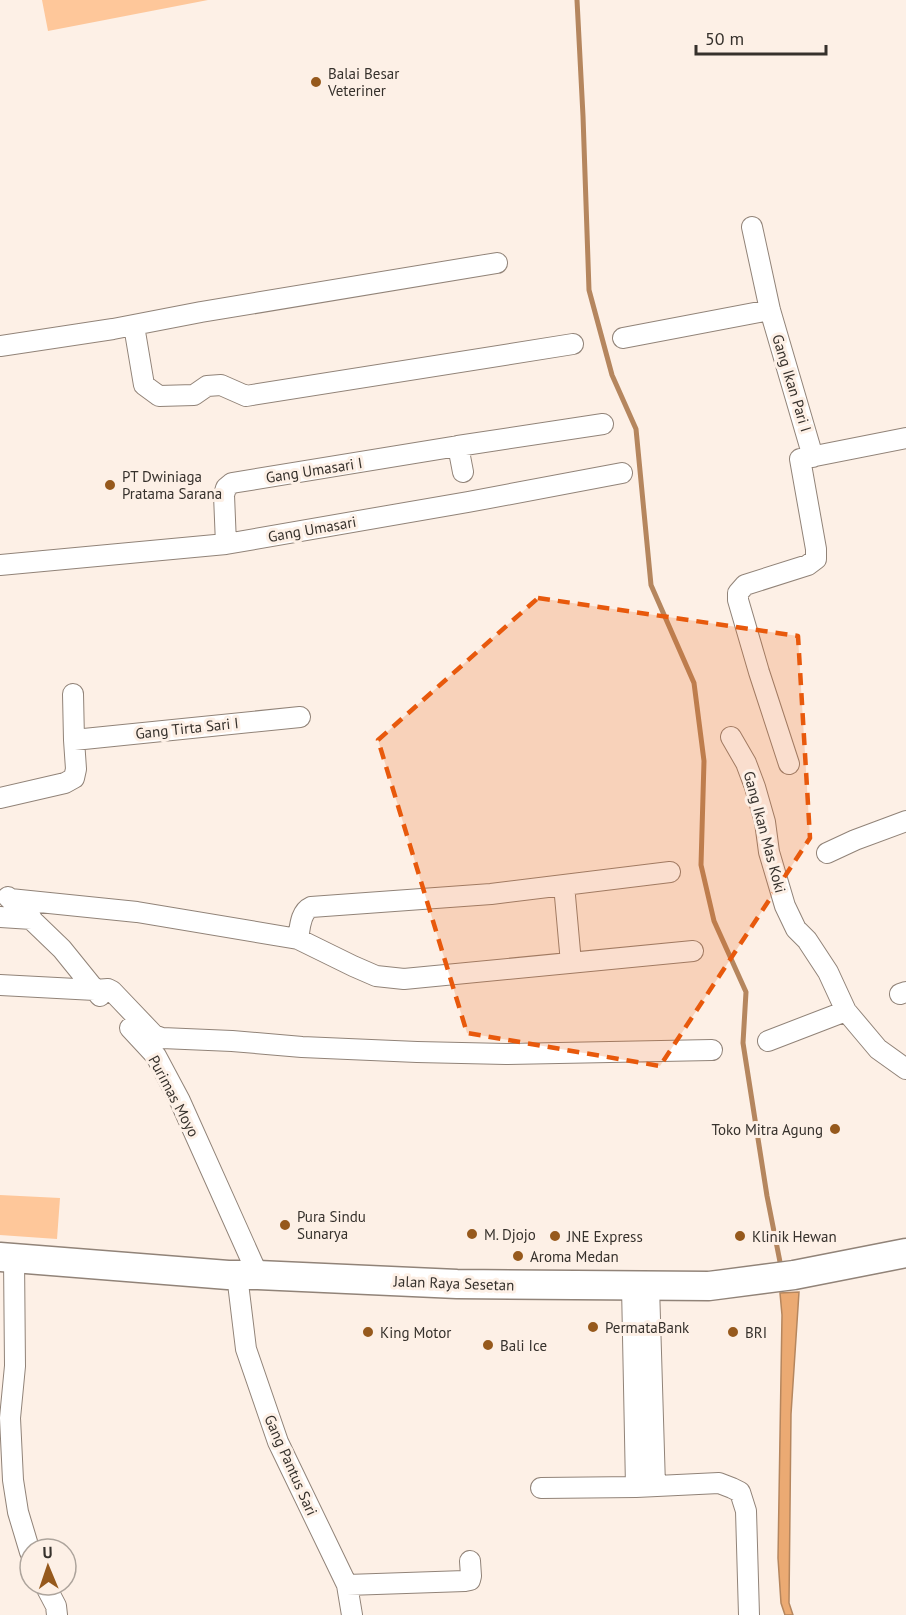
<svg xmlns="http://www.w3.org/2000/svg" width="906" height="1615" font-family="'PT Sans',sans-serif">
  <style>
    .green { fill: #fec79a }
    .water { fill: #ebaa73; stroke: #b5865e; stroke-width: 1.5 }
    .lines { fill: none; stroke-linecap: round; stroke-linejoin: round }
    .stream { stroke: #b5865e; stroke-width: 5 }
    .street-casing { stroke: #918378; stroke-width: 22 }
    .secondary-casing { stroke: #918378; stroke-width: 31 }
    .street { stroke: #fff; stroke-width: 20 }
    .secondary { stroke: #fff; stroke-width: 28 }
    .marked { fill: #e8590c; fill-opacity: 0.2; stroke: #e8590c; stroke-width: 4.5; stroke-dasharray: 12 8; stroke-linejoin: round }
    .poi-dot { fill: #96591c; stroke: #fdf0e6; stroke-width: 2 }
    .labels { text-anchor: middle; dominant-baseline: central; stroke-width: 6; stroke-linejoin: round; paint-order: stroke }
    .poi-label { font-size: 15px; fill: #36312c; stroke: #fdf0e6; text-anchor: start }
    .street-label { font-size: 15px; fill: #36312c; stroke: #fdf0e6 }
  </style>
  <rect width="100%" height="100%" fill="#fdf0e6"/>
  <path class="green" d="M42,0H208L48,31Z
    M0,1195L60,1198L57,1239L0,1235Z"/>
  <path class="water" d="M799,1292L791,1414L789,1603L793,1615H785L781,1603L778,1558L782,1315L780,1293Z"/>
  <g class="lines">
    <path class="stream" d="M577,0L583,116L589,290L612,375L636,429L651,585L694,683L704,761L701,865L714,921L746,992L743,1043L767,1196L781,1267"/>
    <defs>
      <path id="street" d="M752,227L770,310L813,457
        M134,326L144,385L159,396L194,395L207,386L221,385L246,396L573,344
        M623,338L770,310
        M0,346L113,329L201,312L497,263
        M458,446L603,424
        M226,544L224,495L226,488L232,483L458,446L463,472
        M0,565L226,544L468,502L622,473
        M73,694L74,740
        M731,737L746,763L755,787L765,822L769,852L785,906L796,929L807,940L828,972L846,1011L878,1049L906,1069
        M789,764L759,672L738,600V593L745,585L808,565L816,559V549L800,459L906,438
        M0,798L65,783L74,778L76,769L74,740L300,717
        M827,853L855,840L906,821
        M564,885L571,963
        M8,897L62,949L100,996
        M10,899L137,912L298,939L353,966L376,976L404,979L693,951
        M0,917L32,919
        M298,939C300,928 300,912 311,907L491,894L670,872
        M0,985L95,990L108,989L112,991L154,1035L162,1038L232,1041L302,1047L417,1052L506,1054L712,1050
        M900,994L906,992
        M130,1028L156,1056L180,1101L258,1275
        M768,1041L846,1011
        M14,1258L15,1366L10,1418L13,1480L18,1512L30,1552
        M237,1275L246,1349L278,1442L347,1585L352,1615
        M632,1286L636,1487
        M649,1286L655,1486
        M541,1488L636,1487L719,1483L732,1488L740,1492L746,1511L749,1615
        M45,1585L56,1606L57,1615
        M347,1585L465,1581L470,1580L471,1576L470,1561"/>
      <path id="secondary" d="M0,1257L228,1275H258L457,1284L709,1286L794,1275L906,1253"/>
    </defs>
    <use href="#street" class="street-casing"/>
    <use href="#secondary" class="secondary-casing"/>
    <use href="#street" class="street"/>
    <use href="#secondary" class="secondary"/>
  </g>
  <path class="marked" d="M538,598L798,636L810,838L660,1066L467,1033L378,740Z"/>
  <g class="poi-dot">
    <circle cx="316" cy="82" r="6"/>
    <circle cx="110" cy="485" r="6"/>
    <circle cx="835" cy="1129" r="6"/>
    <circle cx="285" cy="1225" r="6"/>
    <circle cx="472" cy="1234" r="6"/>
    <circle cx="555" cy="1236" r="6"/>
    <circle cx="740" cy="1236" r="6"/>
    <circle cx="518" cy="1256" r="6"/>
    <circle cx="593" cy="1327" r="6"/>
    <circle cx="368" cy="1332" r="6"/>
    <circle cx="733" cy="1332" r="6"/>
    <circle cx="488" cy="1345" r="6"/>
  </g>
  <g class="labels">
    <g class="poi-label">
      <text x="328" y="73">Balai Besar<tspan x="328" dy="17">Veteriner</tspan></text>
      <text x="122" y="476">PT Dwiniaga<tspan x="122" dy="17">Pratama Sarana</tspan></text>
      <text x="823" y="1129" text-anchor="end">Toko Mitra Agung</text>
      <text x="297" y="1216">Pura Sindu<tspan x="297" dy="17">Sunarya</tspan></text>
      <text x="484" y="1234">M. Djojo</text>
      <text x="567" y="1236">JNE Express</text>
      <text x="752" y="1236">Klinik Hewan</text>
      <text x="530" y="1256">Aroma Medan</text>
      <text x="605" y="1327">PermataBank</text>
      <text x="380" y="1332">King Motor</text>
      <text x="745" y="1332">BRI</text>
      <text x="500" y="1345">Bali Ice</text>
    </g>
    <g class="street-label">
      <text transform="translate(792 383) rotate(73)">Gang Ikan Pari I</text>
      <text transform="translate(314 470) rotate(-9)">Gang Umasari I</text>
      <text transform="translate(312 529) rotate(-10)">Gang Umasari</text>
      <text transform="translate(187 728) rotate(-6)">Gang Tirta Sari I</text>
      <text transform="translate(765 832) rotate(75)">Gang Ikan Mas Koki</text>
      <text transform="translate(174 1096) rotate(62)">Purimas Moyo</text>
      <text transform="translate(454 1283) rotate(2)">Jalan Raya Sesetan</text>
      <text transform="translate(291 1465) rotate(66)">Gang Pantus Sari</text>
    </g>
  </g>
  <g transform="translate(48 1567) rotate(358)"><circle r="28" fill="#fdf0e6" stroke="#ada49c" stroke-width="1.5"/>
  <path d="M0-4.5L10 22L0 15L-10 22Z" fill="#96591c"/>
  <text y="-9" font-size="16" font-weight="bold" text-anchor="middle" fill="#36312c">U</text>
  </g>
  <path d="M696 45v9h130v-9" fill="none" stroke="#36312c" stroke-width="3"/>
  <text x="705" y="45" font-size="18" fill="#36312c" stroke="#fdf0e6" stroke-width="4.5" paint-order="stroke">50 m</text>
</svg>
